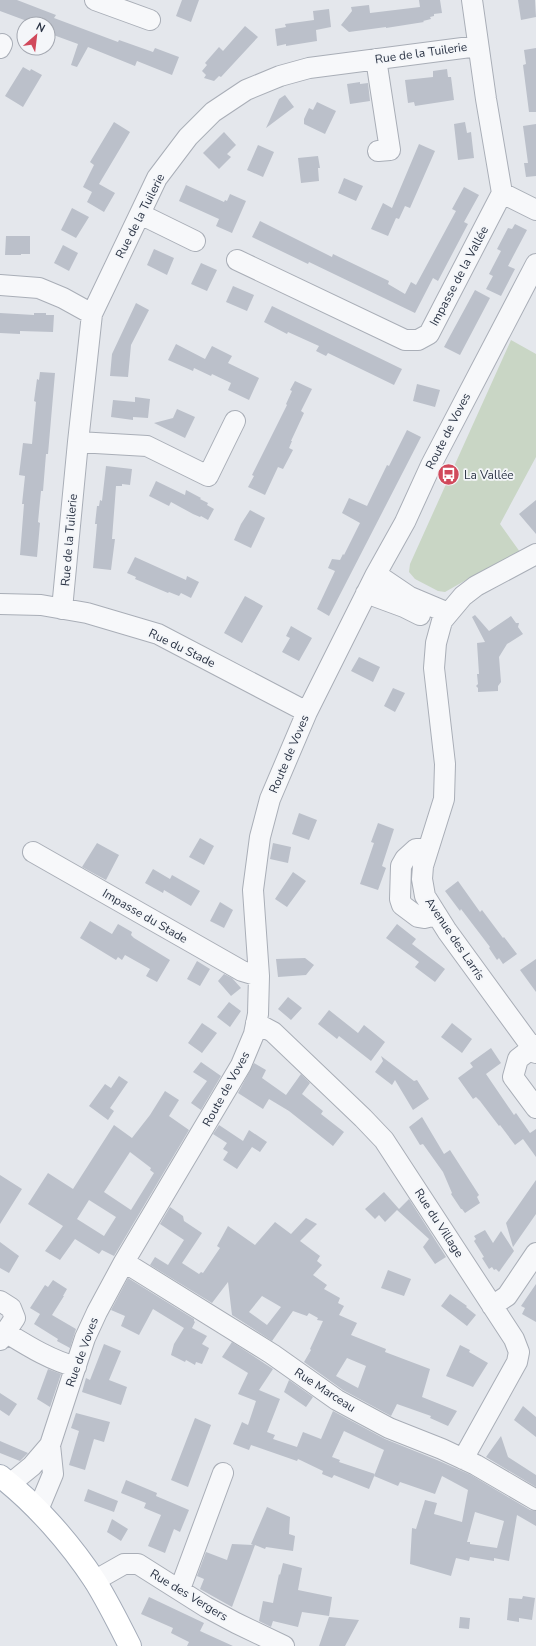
<svg xmlns="http://www.w3.org/2000/svg" width="536" height="1646" font-family="'Nunito Sans',sans-serif">
  <style>
    .grass { fill: #c9d6c5 }
    .building { fill: #bbc0ca; fill-rule: evenodd }
    .lines { fill: none; stroke-linecap: round; stroke-linejoin: round }
    .minor-casing { stroke: #a9aeb7; stroke-width: 22 }
    .major-casing { stroke: #a3abb8; stroke-width: 24 }
    .minor { stroke: #f7f8fa; stroke-width: 20 }
    .major { stroke: #fff; stroke-width: 22 }
    .labels { text-anchor: middle; dominant-baseline: central; stroke-width: 3.5; stroke-linejoin: round; paint-order: stroke }
    .street-label { font-size: 12px; fill: #2b3445; stroke: #f4f6f9 }
    .poi-label { font-size: 12px; fill: #2b3445; stroke: #f4f6f9; text-anchor: start }
  </style>
  <rect width="100%" height="100%" fill="#e4e7ec"/>
  <path class="grass" d="M511,340L536,354V457L500,524L520,552L482,571L445,592L438,591L415,579L409,572L410,564Z"/>
  <path class="building" d="M0,0H17L56,15L54,18L118,42L119,40L153,52L155,48L179,57L172,75L137,61L135,66L88,47L77,67L71,65L78,44L48,33V24H35L0,11Z
    M182,0H199L191,22L176,16Z
    M419,0H440L442,13L434,14V16L430,17L431,19L423,21L424,22L386,28V27L349,32L341,25L352,11L351,7L369,5L370,13L420,7Z
    M518,0H535L536,17L521,20Z
    M329,9L331,27L316,30L317,41L286,46V44L277,46L275,29L286,27L285,24L314,20L313,11Z
    M245,26L258,37L221,77L219,76L214,81L204,78L206,75L202,71L207,65L205,63L219,47L223,51Z
    M536,48V112H529L523,65L526,64L524,50Z
    M23,67L30,71L31,69L42,75L23,107L5,96Z
    M447,69L448,77H451L454,100L415,106L414,102L408,103L405,80L433,77V71Z
    M360,82V84L368,83L370,101L350,104L347,84Z
    M285,95L294,107L266,128L279,99Z
    M317,102L336,111L325,134L304,124V119L309,108L313,110Z
    M114,122L130,132L99,184L115,193L104,212L87,202L92,192L83,187L94,165L90,162Z
    M465,122L467,133L471,132L474,158L458,160L454,124Z
    M536,124V176L526,177L524,163H528L523,126Z
    M224,132L236,145L227,154L231,157L219,169L203,153Z
    M419,144L435,151L410,208L405,206L399,219L396,218L388,236L371,229L383,203L392,208Z
    M258,145L274,152L263,177L247,170Z
    M318,156L320,168H318L319,181L301,183L298,158Z
    M344,178L363,186L356,201L338,193Z
    M186,185L224,202L225,200L227,201L230,194L246,201L232,233L216,226L219,219L179,201Z
    M464,187L479,195L464,222L468,224L438,281L433,278L415,313L309,262L308,264L252,237L260,221L332,257L333,254L389,281L388,284L405,294L411,282L416,285L456,211L452,209Z
    M72,208L89,217L76,238L61,230Z
    M515,224L527,230L508,266L515,269L501,296L486,289L493,276L489,274L501,251L497,249L508,228L512,229Z
    M6,236H30V254H21V255H5Z
    M63,245L78,253L69,271L54,263Z
    M154,249L174,258L167,275L147,265Z
    M201,263L217,270L207,291L191,284Z
    M233,286L254,295L247,311L226,302Z
    M475,290L490,298L460,355L444,347Z
    M136,303L149,310L131,345L128,377L110,376L112,354Z
    M272,306L402,369L394,385L328,353L326,356L316,351L319,346L288,332L287,334L264,322Z
    M0,313L34,315V313H46V315H54L53,332L20,331V334L0,333Z
    M176,344L205,359L212,346L232,356L228,363L259,378L249,400L228,390L231,383L212,374L211,376L194,368L193,371L168,360Z
    M40,372L55,373L48,454H46L43,491H41L38,522L40,523L37,557L20,555L24,504H22L25,476L19,475L23,443L32,444L36,402L34,401L37,379L39,380Z
    M295,381L312,389L301,411L304,413L291,441H292L289,448L293,450L283,469L278,467L265,495L248,487L254,476L252,475L287,405L286,404L292,391L290,390Z
    M417,384L440,390L435,407L413,401Z
    M135,397L150,399L148,418L133,417V420L111,417L113,400L135,402Z
    M177,409L195,417L185,438L154,423L173,418Z
    M407,430L421,437L329,616L317,609L335,571L328,568L332,559L340,560L343,554L344,555L360,523L342,513L349,498L367,506L387,465L389,466Z
    M106,466L132,469L130,485L122,484V486H116L112,539H115L111,570L93,568L97,524H95L97,506H99L100,500L102,501Z
    M156,481L185,495L186,490L201,498L200,499L208,503L207,505L214,509L208,520L201,516L200,517L193,514L171,502L169,506L149,496Z
    M536,500V534L519,514Z
    M250,510L265,518L251,548L234,540L241,524Z
    M135,557L186,580L187,576L199,582L191,598L181,593L179,596L169,592L168,593L135,579L136,577L127,573Z
    M245,596L263,606L242,643L224,633Z
    M475,615L489,631L511,616L516,623H519L518,627L523,634L507,644L499,657L501,682L498,686V691L478,692V688L476,686L478,684L477,674H479L477,643L485,642L472,617Z
    M291,626L312,638L299,661L282,652L290,638L286,636Z
    M359,657L380,667L373,682L351,671Z
    M393,688L405,693L395,712L384,706Z
    M299,813L317,820L309,840L292,834Z
    M378,823L394,829L382,866L386,868L378,890L360,884L374,843L371,842Z
    M200,838L214,846L204,865L189,857Z
    M97,843L119,855L106,880L82,867Z
    M273,843L291,847L288,863L270,859Z
    M153,869L170,879L172,875L200,891L191,906L164,890L163,893L145,883Z
    M293,872L306,881L287,907L275,899Z
    M458,881L480,912L482,910L503,938L504,937L517,954L503,964L499,958L497,960L489,948L490,947L461,909L460,911L445,891Z
    M220,902L233,910L224,928L210,921Z
    M90,921L112,934L118,924L132,932L131,935L134,938L170,960L157,982L146,976L150,969L125,955L122,960L118,957L116,960L80,938Z
    M397,924L416,939L412,944L445,969L435,982L415,967L419,962L386,938Z
    M305,958L314,965L306,975L278,977L276,959Z
    M536,959V992L520,970Z
    M197,961L210,969L200,986L187,979Z
    M224,974L232,978L241,988L231,996L218,981Z
    M288,997L302,1008L291,1020L278,1009Z
    M229,1002L241,1011L230,1027L217,1017Z
    M329,1010L358,1033L364,1025L385,1042L371,1061L339,1036L337,1039L318,1024Z
    M202,1023L217,1033L202,1053L188,1043Z
    M452,1023L472,1039L462,1053L441,1037Z
    M491,1048L501,1063L486,1074L514,1115L516,1113L530,1133L536,1129V1157L523,1139L515,1145L500,1125L499,1126L480,1101L476,1097L473,1099L458,1078L473,1067L470,1063Z
    M381,1056L414,1081L417,1080L429,1099L413,1110L395,1080L392,1085L375,1072L383,1061Z
    M201,1062L221,1076L201,1110L191,1103L207,1081L193,1072Z
    M254,1063L266,1070L262,1078L286,1095L301,1074L310,1083L302,1094L323,1111L321,1114L344,1132L333,1146L289,1111L269,1099L263,1109L238,1093Z
    M119,1076L128,1082L110,1108L114,1111L108,1120L89,1106L105,1084L111,1088Z
    M165,1091L179,1100L169,1116L189,1130L114,1256L102,1250L99,1254L75,1239L60,1260L45,1251L63,1226L28,1204L48,1173L73,1189L114,1125L132,1138L150,1115ZM130,1152L151,1168L150,1170L154,1173L131,1210L104,1192ZM89,1200L116,1217L104,1236L77,1219Z
    M422,1117L444,1154L450,1150L479,1195L477,1197L480,1203L465,1213L462,1209H461L451,1194L452,1193L443,1172L423,1144L420,1145L409,1127Z
    M219,1125L243,1141L249,1130L267,1142L260,1152L252,1147L237,1169L223,1160L228,1152L223,1149L227,1143L213,1134Z
    M0,1175L22,1189L0,1224Z
    M536,1180V1214L513,1247L506,1223Z
    M384,1192L399,1209L409,1199L446,1257L435,1264L423,1247L429,1239L397,1210L385,1222L379,1215L375,1219L365,1209Z
    M170,1207L183,1216L184,1221L202,1233L182,1263L199,1274L201,1272L203,1273L220,1248L217,1246L228,1226L255,1245L275,1222L291,1234L306,1218L317,1224L300,1241L320,1256L317,1261L322,1265L313,1275L327,1285L324,1289L340,1298L338,1303L344,1306L339,1315L357,1323L351,1335L386,1349L385,1352L430,1369L422,1397L457,1411L448,1426L430,1418L431,1416L397,1404L391,1416L343,1390L304,1362L311,1350L310,1349L323,1321L317,1320L318,1318L309,1313L307,1316L293,1311L272,1341L232,1315L228,1282L212,1303L150,1265L155,1257L168,1265L184,1240L160,1224ZM262,1296L281,1307L267,1325L249,1312ZM347,1358L366,1366L358,1388L336,1376Z
    M485,1230L493,1243L501,1231L514,1251L499,1272L496,1269L494,1270L492,1267L489,1269L482,1258L484,1257L474,1241L476,1239L474,1236Z
    M0,1242L19,1256L9,1273L0,1268Z
    M388,1270L411,1279L404,1296L381,1288Z
    M128,1278L194,1319V1321L195,1322L192,1328L207,1336L202,1344L209,1348L202,1364L196,1362L195,1365L186,1360L185,1362L171,1355L174,1344L184,1328L153,1309L139,1335L121,1326L125,1316L111,1310Z
    M53,1280L67,1289L63,1296H64L52,1315L76,1329L70,1348L57,1341L58,1339L34,1324L40,1314L30,1308L45,1285L48,1287Z
    M536,1284V1322L522,1314L525,1308L521,1306Z
    M450,1294L467,1306L466,1307L476,1315L467,1326L441,1306Z
    M232,1342L273,1369L259,1390L280,1399L267,1432L275,1435L273,1439L297,1447L303,1432L321,1439L333,1411L385,1439L437,1460L471,1475L530,1510L536,1511V1526L517,1515L509,1561L494,1558V1561L470,1557L469,1561L456,1558L451,1576L410,1564L412,1528L416,1529L425,1500L437,1503L434,1514L462,1522L468,1490L442,1476L435,1494L400,1482L398,1486L374,1476L384,1450L344,1431L332,1457L340,1460L339,1462L375,1474L369,1489L334,1475L332,1478L322,1474L323,1471L298,1459L297,1461L251,1445L249,1450L233,1444L242,1422L248,1425L256,1401L238,1394L248,1373L222,1357ZM475,1512L504,1521L497,1548L470,1544V1542H467Z
    M104,1344L121,1351L109,1380L127,1387L121,1405L82,1392L86,1378L90,1380Z
    M460,1345L470,1350L469,1352L488,1363L473,1387L446,1376Z
    M48,1369L61,1374L50,1407L37,1399Z
    M289,1380L313,1397L306,1407L284,1392Z
    M0,1393L17,1404L9,1416L0,1410Z
    M523,1406L536,1417V1437L514,1420Z
    M76,1413L110,1422L104,1442L94,1439L85,1470L69,1465L79,1431L71,1428Z
    M195,1418L211,1425L188,1487L171,1480Z
    M501,1436L508,1457L536,1475V1487L486,1457Z
    M0,1441L28,1453L20,1461L0,1453Z
    M126,1480L157,1493L156,1496L189,1510L180,1532L174,1529L165,1553L148,1546L161,1515L144,1508L146,1503L121,1493Z
    M88,1489L118,1501L114,1512L84,1501Z
    M267,1507L290,1517L289,1534L295,1536L293,1551L266,1547L265,1549L255,1545L232,1607L200,1589L204,1579L197,1576L206,1552L227,1560L232,1544L253,1545L251,1544Z
    M112,1519L128,1529L121,1541L107,1532Z
    M283,1563L302,1568L298,1590L332,1597L329,1616L302,1612L298,1627L273,1621L271,1627L259,1621L263,1601L273,1603L279,1574L280,1575Z
    M523,1596L535,1598L532,1620L519,1618V1622L507,1620L509,1598L522,1599Z
    M149,1597L204,1623L200,1631L233,1646H187L189,1642L171,1633L173,1628L141,1614Z
    M329,1617L359,1620L345,1646H319Z
    M460,1617L470,1618L469,1629L459,1628Z"/>
  <g class="lines">
    <defs>
      <path id="minor" d="M95,0L150,20
        M472,0L486,99L502,193
        M0,48L2,44
        M376,59L390,150L378,151
        M140,214L195,241
        M237,260L405,340H418L429,334L502,193L536,210
        M0,285L39,288L63,298L92,314
        M78,442L147,446L208,476L235,421
        M536,554L476,586L463,596L442,621L436,643L434,668L445,764L444,799L423,866L422,879L425,896L447,931L536,1053
        M376,574L410,597L448,613
        M366,593L404,607L420,615
        M0,604L41,605L87,613L158,634L307,712
        M62,609L78,442L92,314L157,178L188,137L213,112L246,90L280,76L309,68L478,46
        M428,849H416L405,859L401,866L400,899L402,905L418,917L424,918L436,915
        M33,852L242,971L259,976
        M256,1023L273,1032L363,1118L384,1140L514,1339L519,1352L517,1362L463,1459
        M536,1045L518,1059L513,1077L536,1108
        M124,1262L272,1354L337,1400L389,1428L442,1449L476,1465L536,1500
        M0,1301L11,1308L15,1318L0,1340
        M492,1306L507,1296L536,1253
        M5,1332C28,1346 50,1360 76,1367
        M10,1484L32,1466L50,1445L85,1338L97,1312L124,1262L241,1065L254,1034L258,1014L259,976L253,890L260,837L270,799L307,712L376,574L405,522L431,465L536,264
        M38,1510L53,1474L50,1445
        M94,1581L124,1564H138L206,1607L236,1623L284,1646
        M180,1589L223,1473"/>
      <path id="major" d="M0,1476C36,1504 70,1543 95,1581C108,1602 119,1624 130,1646"/>
    </defs>
    <use href="#minor" class="minor-casing"/>
    <use href="#major" class="major-casing"/>
    <use href="#minor" class="minor"/>
    <use href="#major" class="major"/>
  </g>
  <defs>
    <symbol id="bus-disc" viewBox="-11 -11 22 22"><circle r="9.5" fill="#d1495b" stroke="#f4f6f9"/><path d="M-5-6H5V4H4V6H2V4H-2V6H-4V4H-5ZM-3.5-4V0h7V-4ZM-3.5 1.2v1.5H-2V1.2ZM2 1.2v1.5H3.5V1.2Z" fill="#fff"/></symbol>
  </defs>
  <g fill-rule="evenodd">
    <use href="#bus-disc" x="436" y="462" width="25" height="25"/>
  </g>
  <g class="labels">
    <g class="street-label">
      <text transform="translate(421 53) rotate(-8)">Rue de la Tuilerie</text>
      <text transform="translate(140 216) rotate(-63)">Rue de la Tuilerie</text>
      <text transform="translate(459 276) rotate(-62)">Impasse de la Vallée</text>
      <text transform="translate(448 431) rotate(-63)">Route de Voves</text>
      <text transform="translate(69 540) rotate(-85)">Rue de la Tuilerie</text>
      <text transform="translate(182 648) rotate(26)">Rue du Stade</text>
      <text transform="translate(289 754) rotate(-67)">Route de Voves</text>
      <text transform="translate(145 916) rotate(30)">Impasse du Stade</text>
      <text transform="translate(455 939) rotate(56)">Avenue des Larris</text>
      <text transform="translate(226 1089) rotate(-61)">Route de Voves</text>
      <text transform="translate(439 1223) rotate(57)">Rue du Village</text>
      <text transform="translate(82 1352) rotate(-70)">Rue de Voves</text>
      <text transform="translate(325 1390) rotate(33)">Rue Marceau</text>
      <text transform="translate(189 1595) rotate(31)">Rue des Vergers</text>
    </g>
    <g class="poi-label">
      <text x="464" y="475">La Vallée</text>
    </g>
  </g>
  <g transform="translate(36 36) rotate(28)"><circle r="19" fill="#f4f6f9" stroke="#a4a8b1"/>
  <path d="M0-3L7 15L0 10L-7 15Z" fill="#d1495b"/>
  <text y="-6" font-size="11" font-weight="bold" text-anchor="middle" fill="#2b3445">N</text>
  </g>
</svg>
